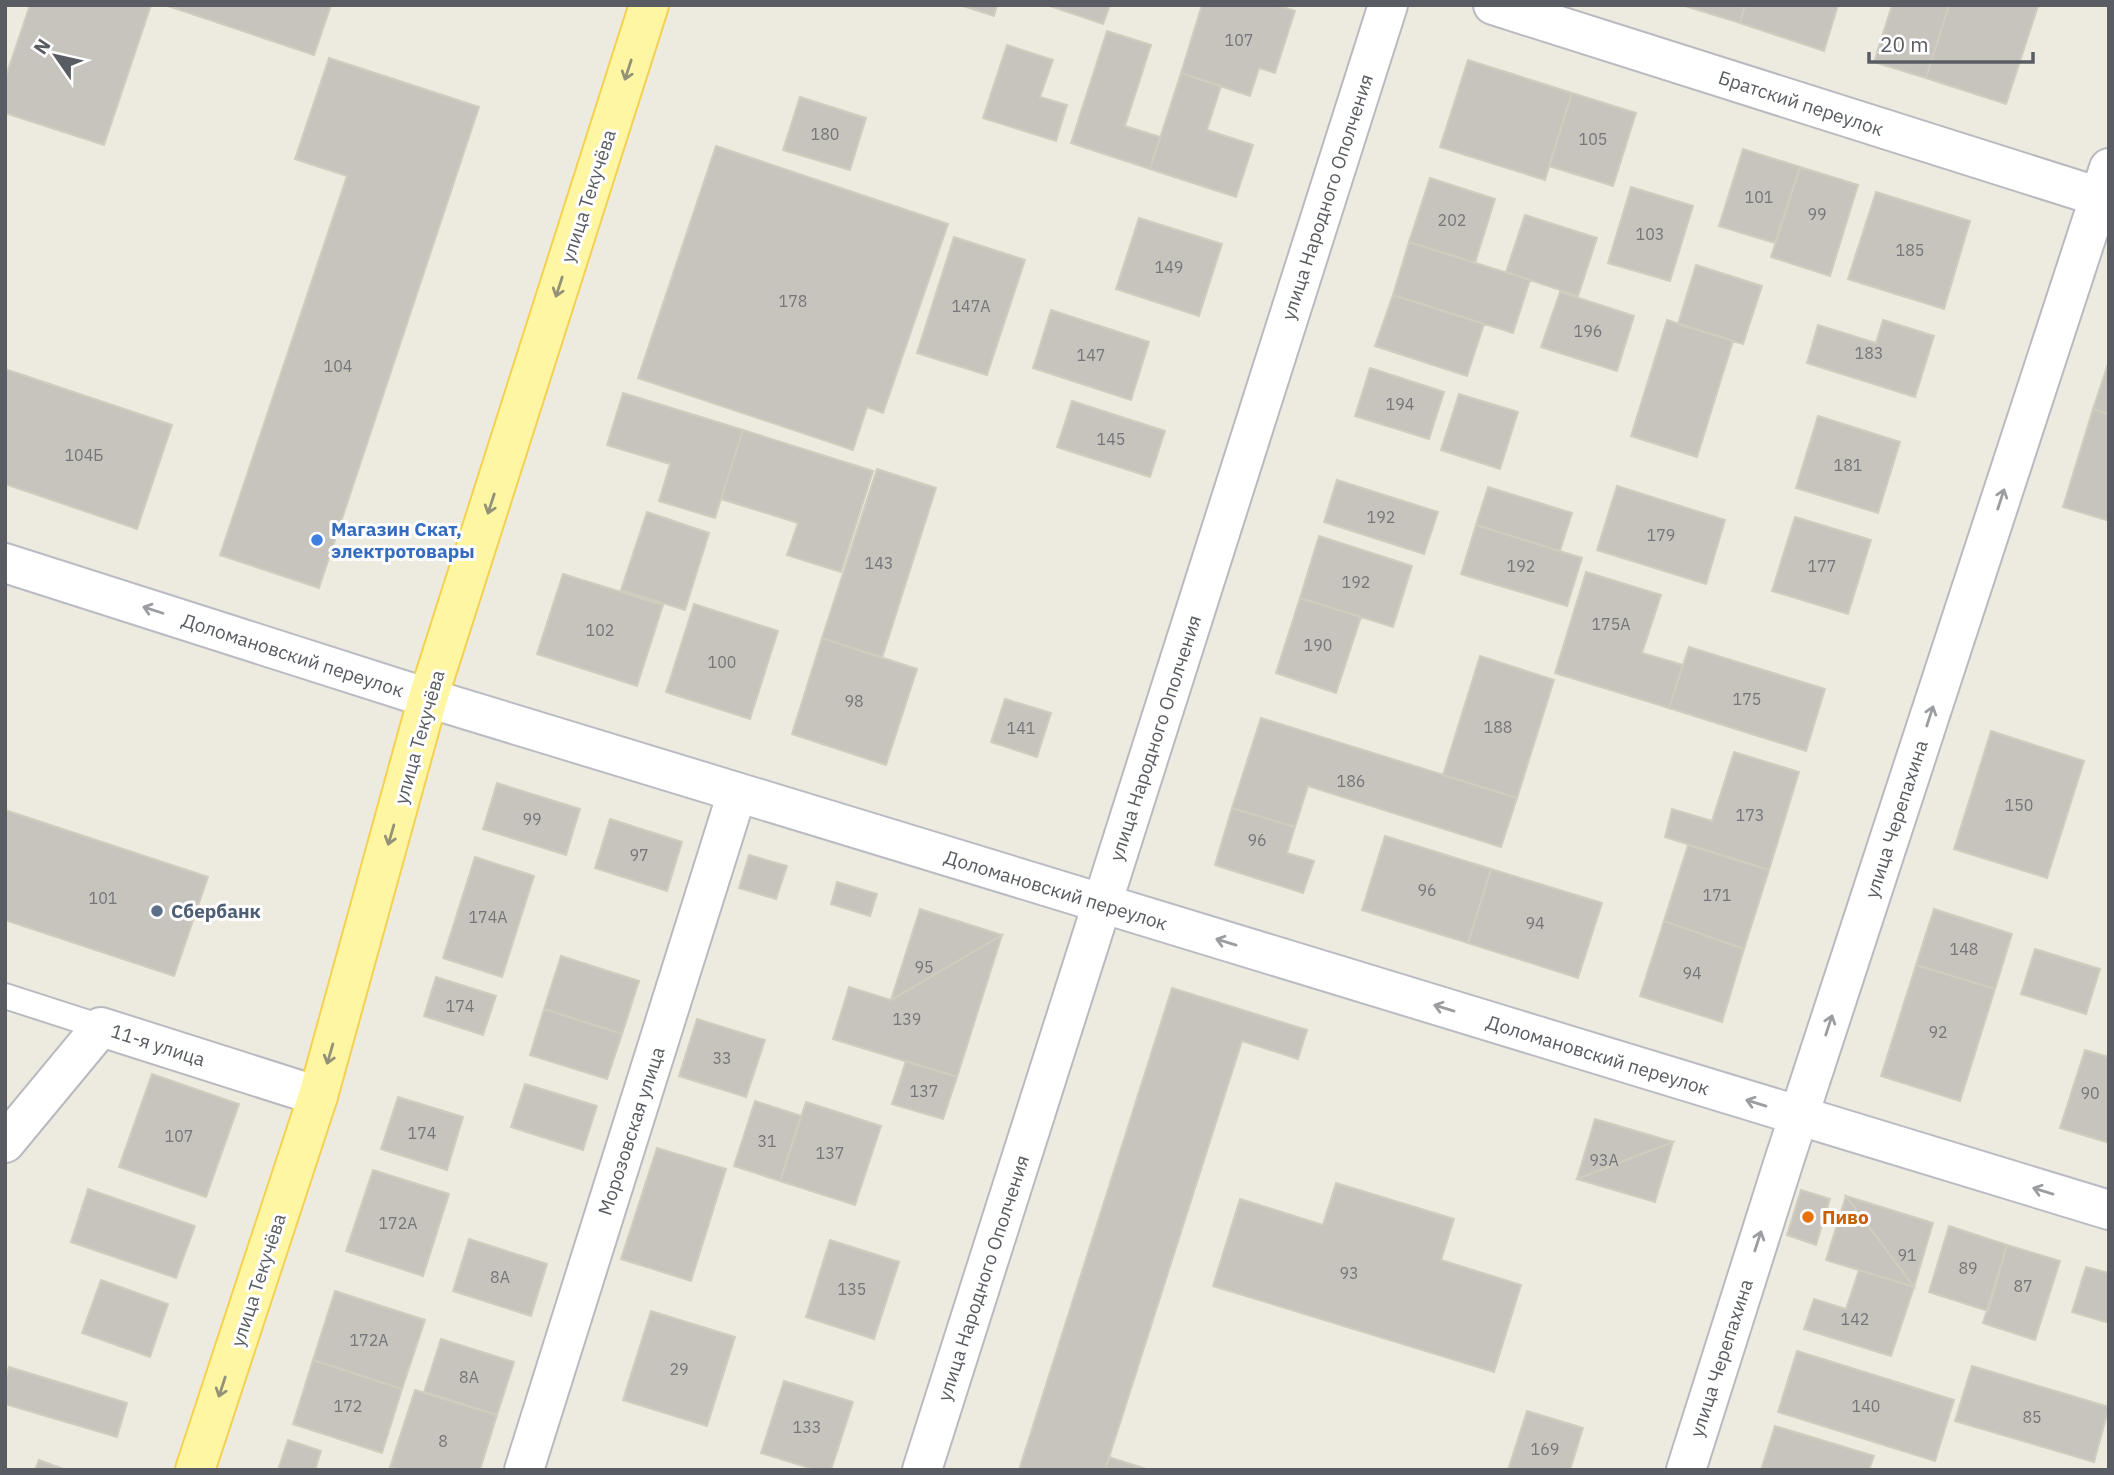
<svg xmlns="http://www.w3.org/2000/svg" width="2114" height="1475" font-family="'IBM Plex Sans',sans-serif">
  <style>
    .building { fill: #c7c4bd; stroke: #d1cdbe; stroke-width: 2 }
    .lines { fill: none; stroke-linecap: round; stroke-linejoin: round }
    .lane-casing { stroke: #b8bac0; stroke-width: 28 }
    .street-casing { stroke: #b8bac0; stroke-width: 42 }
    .secondary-casing { stroke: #b9bcc3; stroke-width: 42 }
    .primary-casing { stroke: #f5d151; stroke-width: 42 }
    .lane { stroke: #fff; stroke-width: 24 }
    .street { stroke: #fff; stroke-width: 38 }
    .secondary { stroke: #fff; stroke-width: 38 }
    .primary { stroke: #fff6a3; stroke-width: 38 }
    .oneway { stroke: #939279 }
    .oneway2 { stroke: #9b9da1 }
    .shop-dot { fill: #3f7fe0; stroke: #fff; stroke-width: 2.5 }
    .service-dot { fill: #5c6f8a; stroke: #fff; stroke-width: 2.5 }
    .food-dot { fill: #e8710a; stroke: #fff; stroke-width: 2.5 }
    .labels { text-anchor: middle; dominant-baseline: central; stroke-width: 6; stroke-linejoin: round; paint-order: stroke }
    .number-label { font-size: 16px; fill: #747679 }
    .street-label { font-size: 19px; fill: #595c62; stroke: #fff }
    .shop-label { font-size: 19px; font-weight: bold; fill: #366cbe; stroke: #fff; text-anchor: start }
    .service-label { font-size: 19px; font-weight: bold; fill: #4e5e75; stroke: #fff; text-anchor: start }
    .food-label { font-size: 19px; font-weight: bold; fill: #c56008; stroke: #fff; text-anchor: start }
  </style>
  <rect width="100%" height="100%" fill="#edebe0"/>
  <path class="building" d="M30,5H151L104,145L5,113V79Z
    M165,5H331L314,55Z
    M960,5H997L994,16Z
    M1047,5H1110L1103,24Z
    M1202,5H1276L1295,11L1275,73L1259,68L1250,96L1181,73Z
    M1682,5H1745L1740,23Z
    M1745,5H1838L1824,51L1740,23Z
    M1892,5H1949L1926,78L1874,62Z
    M1949,5L2038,6L2006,104L1926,78Z
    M1107,31L1151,45L1125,126L1160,137L1150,169L1071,143Z
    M1007,45L1053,60L1040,97L1067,105L1056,141L983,118Z
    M329,58L479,107L319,588L220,555L347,176L295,159Z
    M1468,60L1572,93L1545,180L1440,147Z
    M1181,73L1221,86L1207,130L1253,145L1236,197L1150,169Z
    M1572,93L1636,113L1613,186L1549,166Z
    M800,97L866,118L850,170L783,150Z
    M716,146L948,224L883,413L867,407L853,450L638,378Z
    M1743,149L1800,167L1775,243L1719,226Z
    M1800,167L1858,185L1830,276L1771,257Z
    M1430,178L1495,199L1475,263L1409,242Z
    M1631,187L1693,206L1670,281L1608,263Z
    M1876,192L1970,221L1944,309L1848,279Z
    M1525,215L1597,238L1578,296L1506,272Z
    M1139,218L1222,244L1199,316L1116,289Z
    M954,237L1025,260L987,375L917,353Z
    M1409,242L1530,280L1513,333L1393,295Z
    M1696,265L1762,286L1743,344L1678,324Z
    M1560,292L1634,316L1617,371L1541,347Z
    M1393,295L1484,324L1467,376L1375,346Z
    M1051,310L1149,342L1131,400L1033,368Z
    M1667,320L1733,341L1697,457L1631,436Z
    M1883,320L1934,336L1915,397L1807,363L1818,325L1876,343Z
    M2109,361V414L2093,409Z
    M1370,368L1444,392L1429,439L1355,416Z
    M5,369L172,425L137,529L5,484Z
    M623,393L743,430L715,518L659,501L670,464L607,445Z
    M1459,394L1518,412L1500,469L1441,450Z
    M1072,401L1165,431L1150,477L1057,447Z
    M2093,409L2109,414V521L2063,507Z
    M1818,416L1900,442L1878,513L1796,488Z
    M743,430L873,471L841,572L787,555L798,523L721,499Z
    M877,469L936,488L882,658L822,638Z
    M1337,480L1438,512L1424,554L1324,522Z
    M1617,486L1725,520L1706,584L1597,550Z
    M1488,487L1572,513L1560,551L1476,525Z
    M647,512L709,533L685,610L621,590Z
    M1795,517L1871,540L1848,614L1772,591Z
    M1476,525L1582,558L1567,606L1461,574Z
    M1319,536L1412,566L1393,627L1300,598Z
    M1586,572L1661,595L1642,653L1683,665L1669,708L1555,673Z
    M563,574L663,605L637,686L537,654Z
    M1300,598L1361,617L1336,693L1276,673Z
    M694,604L778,631L750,719L666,692Z
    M822,638L917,669L886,765L792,734Z
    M1689,647L1825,689L1806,751L1669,708Z
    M1480,656L1554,680L1517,798L1443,775Z
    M1005,699L1051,713L1037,757L991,742Z
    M1261,718L1517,798L1501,847L1308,786L1295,827L1232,808Z
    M1991,731L2084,761L2047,878L1954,849Z
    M1734,752L1799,772L1769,870L1665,837L1672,809L1712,821Z
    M497,783L580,809L566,855L483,829Z
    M1232,808L1295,827L1287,853L1314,861L1303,893L1215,865Z
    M5,810L208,877L174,976L5,920Z
    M610,819L682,842L667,891L595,868Z
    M1385,836L1491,869L1468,943L1362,910Z
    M1688,845L1769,870L1744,949L1664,921Z
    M749,855L787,866L776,899L739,888Z
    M475,857L534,876L502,977L443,958Z
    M1491,869L1602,903L1578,978L1468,943Z
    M837,882L877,894L870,916L831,904Z
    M920,909L1002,935L891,1000Z
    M1934,909L2012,934L1995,989L1916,965Z
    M1664,921L1744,949L1722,1022L1640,996Z
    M1002,935L957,1077L833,1039L849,987L891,1000Z
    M2035,949L2100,969L2086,1014L2021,994Z
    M561,956L639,981L622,1034L544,1009Z
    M1916,965L1995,989L1960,1101L1881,1076Z
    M436,977L496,996L483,1035L424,1016Z
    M1172,988L1307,1030L1298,1059L1242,1041L1105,1470H1019Z
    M544,1009L622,1034L607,1079L530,1055Z
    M697,1019L765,1040L746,1097L679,1076Z
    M2085,1050L2109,1057V1143L2060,1128Z
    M906,1061L957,1077L943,1119L892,1104Z
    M152,1074L239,1104L206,1197L119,1167Z
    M525,1084L597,1106L583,1150L511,1127Z
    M398,1097L463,1117L447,1170L381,1149Z
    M755,1101L801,1116L780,1181L734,1166Z
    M806,1102L881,1126L855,1205L780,1181Z
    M1595,1119L1673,1142L1577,1179Z
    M1673,1142L1655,1202L1577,1179Z
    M657,1148L726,1169L691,1281L621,1259Z
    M373,1170L449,1194L423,1276L346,1251Z
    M1336,1183L1454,1219L1441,1260L1521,1285L1494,1372L1213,1286L1240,1199L1323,1225Z
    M88,1189L195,1226L176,1278L71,1242Z
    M1801,1190L1830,1199L1816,1245L1787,1235Z
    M1846,1196L1914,1287L1826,1260Z
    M1846,1196L1933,1223L1914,1287Z
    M1949,1226L2007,1245L1988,1311L1929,1292Z
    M469,1239L547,1264L531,1316L453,1291Z
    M830,1240L899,1262L874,1339L806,1317Z
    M2007,1245L2060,1261L2035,1340L1983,1323Z
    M2086,1267L2109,1273V1323L2072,1312Z
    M1859,1270L1914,1287L1891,1356L1804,1329L1814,1299L1846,1309Z
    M101,1280L168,1304L150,1357L82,1333Z
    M335,1291L425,1320L402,1389L313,1360Z
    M651,1311L735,1337L707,1426L623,1400Z
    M441,1339L514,1362L497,1415L424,1392Z
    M1797,1351L1954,1400L1935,1461L1778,1412Z
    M313,1360L402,1389L382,1453L293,1424Z
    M1972,1366L2109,1407L2094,1462L1955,1421Z
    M9,1367L127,1403L117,1437L5,1404V1381Z
    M784,1381L853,1402L831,1470H816L761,1453Z
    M415,1390L497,1415L480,1470H399L390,1467Z
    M1527,1411L1583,1428L1570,1470H1508Z
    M1775,1426L1874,1456L1869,1470H1761Z
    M288,1440L321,1451L315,1470H278Z
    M1109,1457L1149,1470H1105Z
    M39,1460L66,1470H35Z"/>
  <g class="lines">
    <defs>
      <path id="lane" d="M5,996L101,1027"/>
      <path id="street" d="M1493,5L2109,200
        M5,1143L101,1027L318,1096
        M524,1470L737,793
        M922,1470L1388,5
        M1686,1470L1783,1164L2109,168"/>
      <path id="secondary" d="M5,563L428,698L2109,1210"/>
      <path id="primary" d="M195,1470L318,1096L428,698L649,5"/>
    </defs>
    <use href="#lane" class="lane-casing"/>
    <use href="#street" class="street-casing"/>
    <use href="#secondary" class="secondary-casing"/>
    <use href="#primary" class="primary-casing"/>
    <use href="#lane" class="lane"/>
    <use href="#street" class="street"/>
    <use href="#secondary" class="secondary"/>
    <use href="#primary" class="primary"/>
  </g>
  <defs><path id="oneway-shaft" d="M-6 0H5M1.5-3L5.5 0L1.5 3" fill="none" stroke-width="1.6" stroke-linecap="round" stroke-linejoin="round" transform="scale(1.75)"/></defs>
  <g class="oneway">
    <use href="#oneway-shaft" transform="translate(628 70) rotate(108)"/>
    <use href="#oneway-shaft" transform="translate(559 287) rotate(108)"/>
    <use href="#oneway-shaft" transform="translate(491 504) rotate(108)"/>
    <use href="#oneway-shaft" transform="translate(391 835) rotate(106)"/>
    <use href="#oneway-shaft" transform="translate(330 1054) rotate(106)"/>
    <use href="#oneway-shaft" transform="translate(222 1387) rotate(108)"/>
  </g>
  <g class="oneway2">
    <use href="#oneway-shaft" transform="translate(2001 499) rotate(-72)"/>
    <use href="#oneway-shaft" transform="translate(153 610) rotate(-162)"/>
    <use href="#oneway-shaft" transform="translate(1930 716) rotate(-72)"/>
    <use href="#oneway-shaft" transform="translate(1226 942) rotate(-163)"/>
    <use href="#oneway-shaft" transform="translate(1444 1008) rotate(-163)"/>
    <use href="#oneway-shaft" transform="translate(1829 1025) rotate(-72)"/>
    <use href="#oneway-shaft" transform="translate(1756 1103) rotate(-163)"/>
    <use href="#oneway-shaft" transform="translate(2043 1191) rotate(-163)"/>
    <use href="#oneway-shaft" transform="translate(1758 1241) rotate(-72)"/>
  </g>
  <circle class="shop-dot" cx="317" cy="540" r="7"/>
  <circle class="service-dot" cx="157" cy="911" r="7"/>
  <circle class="food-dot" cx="1808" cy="1217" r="7"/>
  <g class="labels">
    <g class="number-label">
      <text x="1239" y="40">107</text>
      <text x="825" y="134">180</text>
      <text x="1593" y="139">105</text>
      <text x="1759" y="197">101</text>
      <text x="1817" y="214">99</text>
      <text x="1452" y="220">202</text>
      <text x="1650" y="234">103</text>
      <text x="1910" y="250">185</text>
      <text x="1169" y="267">149</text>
      <text x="793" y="301">178</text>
      <text x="971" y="306">147А</text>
      <text x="1588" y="331">196</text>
      <text x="1869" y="353">183</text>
      <text x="1091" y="355">147</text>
      <text x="338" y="366">104</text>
      <text x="1400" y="404">194</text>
      <text x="1111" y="439">145</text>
      <text x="84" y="455">104Б</text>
      <text x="1848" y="465">181</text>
      <text x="1381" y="517">192</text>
      <text x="1661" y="535">179</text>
      <text x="879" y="563">143</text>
      <text x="1521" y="566">192</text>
      <text x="1822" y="566">177</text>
      <text x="1356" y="582">192</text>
      <text x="1611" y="624">175А</text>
      <text x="600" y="630">102</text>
      <text x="1318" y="645">190</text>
      <text x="722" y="662">100</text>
      <text x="1747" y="699">175</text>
      <text x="854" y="701">98</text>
      <text x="1498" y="727">188</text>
      <text x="1021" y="728">141</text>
      <text x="1351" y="781">186</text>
      <text x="2019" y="805">150</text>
      <text x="1750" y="815">173</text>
      <text x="532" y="819">99</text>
      <text x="1257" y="840">96</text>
      <text x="639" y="855">97</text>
      <text x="1427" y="890">96</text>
      <text x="1717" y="895">171</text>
      <text x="103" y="898">101</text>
      <text x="488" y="917">174А</text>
      <text x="1535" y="923">94</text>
      <text x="1964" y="949">148</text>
      <text x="924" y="967">95</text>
      <text x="1692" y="973">94</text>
      <text x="460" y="1006">174</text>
      <text x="907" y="1019">139</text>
      <text x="1938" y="1032">92</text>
      <text x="722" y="1058">33</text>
      <text x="924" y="1091">137</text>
      <text x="2090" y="1093">90</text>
      <text x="422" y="1133">174</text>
      <text x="179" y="1136">107</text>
      <text x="767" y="1141">31</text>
      <text x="830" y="1153">137</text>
      <text x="1604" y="1160">93А</text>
      <text x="398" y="1223">172А</text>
      <text x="1907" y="1255">91</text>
      <text x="1968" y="1268">89</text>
      <text x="1349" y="1273">93</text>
      <text x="500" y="1277">8А</text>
      <text x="2023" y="1286">87</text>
      <text x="852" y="1289">135</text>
      <text x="1855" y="1319">142</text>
      <text x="369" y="1340">172А</text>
      <text x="679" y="1369">29</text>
      <text x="469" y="1377">8А</text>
      <text x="348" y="1406">172</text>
      <text x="1866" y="1406">140</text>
      <text x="2032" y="1417">85</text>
      <text x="807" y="1427">133</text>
      <text x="443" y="1441">8</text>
      <text x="1545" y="1449">169</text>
    </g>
    <g class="street-label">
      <text transform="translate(1801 103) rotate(18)">Братский переулок</text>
      <text transform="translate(588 196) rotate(-72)">улица Текучёва</text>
      <text transform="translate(1327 197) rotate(-72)">улица Народного Ополчения</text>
      <text transform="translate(293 655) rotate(18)">Доломановский переулок</text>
      <text transform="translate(419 737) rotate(-74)">улица Текучёва</text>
      <text transform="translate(1155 738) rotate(-72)">улица Народного Ополчения</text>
      <text transform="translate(1896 819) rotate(-72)">улица Черепахина</text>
      <text transform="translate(1056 890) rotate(17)">Доломановский переулок</text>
      <text transform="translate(158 1045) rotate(18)">11-я улица</text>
      <text transform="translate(1598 1055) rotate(17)">Доломановский переулок</text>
      <text transform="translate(631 1131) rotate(-72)">Морозовская улица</text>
      <text transform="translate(983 1278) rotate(-72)">улица Народного Ополчения</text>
      <text transform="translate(258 1280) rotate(-72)">улица Текучёва</text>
      <text transform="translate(1721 1358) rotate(-72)">улица Черепахина</text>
    </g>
    <g class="shop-label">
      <text x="331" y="529">Магазин Скат,<tspan x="331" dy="22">электротовары</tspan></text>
    </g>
    <g class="service-label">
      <text x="171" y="911">Сбербанк</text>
    </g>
    <g class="food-label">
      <text x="1822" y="1217">Пиво</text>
    </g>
  </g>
  <rect width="2114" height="1475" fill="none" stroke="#595c62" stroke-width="14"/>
  <g transform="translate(56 56) rotate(304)" stroke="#ffffff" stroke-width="5" paint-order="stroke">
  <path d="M0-5L12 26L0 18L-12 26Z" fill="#595c62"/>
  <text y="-10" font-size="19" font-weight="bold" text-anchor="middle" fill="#595c62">N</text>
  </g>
  <path d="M1869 52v10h164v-10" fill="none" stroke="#595c62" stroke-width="3.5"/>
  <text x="1880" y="52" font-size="21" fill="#595c62" stroke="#ffffff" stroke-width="5" paint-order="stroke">20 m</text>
</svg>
